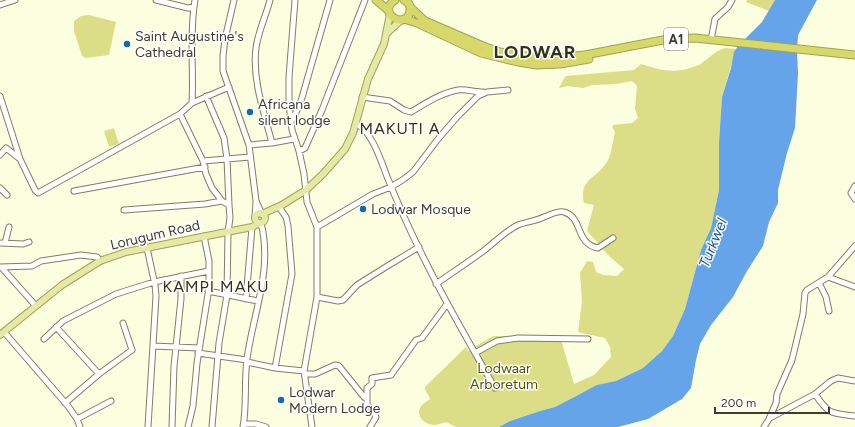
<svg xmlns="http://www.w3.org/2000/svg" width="855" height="427" font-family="Figtree,sans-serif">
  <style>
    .green { fill: #dbde87 }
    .water { fill: #65a4e8 }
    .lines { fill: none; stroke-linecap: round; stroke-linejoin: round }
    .minor-casing { stroke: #7d7e63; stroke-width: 7 }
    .major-casing { stroke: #a0a255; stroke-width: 8 }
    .highway-casing { stroke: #a0a255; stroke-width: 9 }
    .minor { stroke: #fff; stroke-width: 5 }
    .major { stroke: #e6e8a5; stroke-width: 6 }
    .highway { stroke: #d6d969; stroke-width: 7 }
    .poi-dot { fill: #1268b6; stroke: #fff; stroke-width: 1.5 }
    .labels { text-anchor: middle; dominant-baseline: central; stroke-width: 3; stroke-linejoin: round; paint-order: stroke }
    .shield { fill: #fff; stroke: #76776f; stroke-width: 1 }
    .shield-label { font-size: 13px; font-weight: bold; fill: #3c3d31 }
    .poi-label { font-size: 14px; fill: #3c3d31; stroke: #fff; text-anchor: start }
    .street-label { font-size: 14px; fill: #3c3d31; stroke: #fff }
    .park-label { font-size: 14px; fill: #525205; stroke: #fff }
    .water-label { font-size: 15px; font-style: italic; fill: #135594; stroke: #fff }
    .quarter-label { font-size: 16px; letter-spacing: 1px; fill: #313219; stroke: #fff }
    .district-label { font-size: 18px; font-weight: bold; letter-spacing: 1px; fill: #313219; stroke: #fff }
  </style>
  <rect width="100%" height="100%" fill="#fcfee0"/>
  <path class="green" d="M747,0H775L769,11L746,2Z
    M89,15L116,22L109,55L86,58L82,56L74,31V21L81,16Z
    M725,48L736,49L722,97L719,142V190L711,228L701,250L685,309L673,336L662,351L643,368L616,381L583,392L555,407L540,411L510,421L499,427H456L446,422C442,423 437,425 433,425C423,424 414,414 422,405C424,403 427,401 430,399C429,394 425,393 425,387L466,347L468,351L493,336H560L574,384L594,375L611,357L610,347L605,338L578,332L582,302L580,273L587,261L593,262L596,272L603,275L617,276L624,269L608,255L587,231L594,205L584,203C578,178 599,178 608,160C612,152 613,140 615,132L612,127L613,125L632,123L638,118L635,109L637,86L632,81L617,84L592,85L583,88L568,86L559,88L563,80L566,76L634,70L641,64C657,69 673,74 690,68C693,67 696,66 699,65C708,59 715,51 725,48Z
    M114,128L119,144L109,147L104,131Z"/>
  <path class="water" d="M775,0H817L798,35L797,51L798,73L795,128L787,153L778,190V203L769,222L763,246L747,271L733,297L711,325L700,344L696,360L691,388L682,399L648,419L618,427H499L510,421L540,411L555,407L597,385L616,381L643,368L662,351L673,336L685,309L701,250L711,228L719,190V142L722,97L731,68L734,52L738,46L762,22Z"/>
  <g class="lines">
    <defs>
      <path id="minor" d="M156,0L188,8L194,7
        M234,0L225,39L223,56V71L249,145L256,201L262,214
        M270,0C266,16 258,32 256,48C252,80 264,112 272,143
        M295,0L289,77V104L292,130L299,151L304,174L307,202L317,227V297L304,371L312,427
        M0,5L15,0
        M711,40L715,19L728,7L732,0
        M0,96L20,159L35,190L38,193L180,114L192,103L229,87
        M206,96L224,138L227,159L229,205
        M362,97L390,101L404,110L411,112C426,103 441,93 458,90C466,89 475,92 483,92
        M192,103C194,69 189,34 195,0
        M180,114L203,161L206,174L212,188L222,201L229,205L230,218L228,232L227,295L219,343L212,427
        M291,121L294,117L301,101L330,0
        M356,124C372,130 382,164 388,179C417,252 456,320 495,388
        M249,145L272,143L294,139
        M299,151L305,148L322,110L365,0
        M0,155L6,148L20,159
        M203,161L250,157
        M855,186L851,193L855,199
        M0,188L7,195
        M74,191L205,167
        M124,210L205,204L222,201
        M255,217L256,202
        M317,227L373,194L391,187L404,179L413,172L438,139L457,117L478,96L487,92L508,90
        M0,243L23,244L29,242
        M5,243L9,227
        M147,248L155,285L156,296L148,427
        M0,267L32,266L41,261L81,255L97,257L100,261
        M2,268L35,305
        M828,277L855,287
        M819,283L826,297L829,311
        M436,284C453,272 470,261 486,249C494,242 509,229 518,225C526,222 536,221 544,217C550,215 558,210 564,212C583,217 575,244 598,248L613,238
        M208,291L258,301
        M317,297L338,301L343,300L357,285L389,265L419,247
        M246,299L252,227
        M56,327L99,374
        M4,332L68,406L77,419L80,427
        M44,339L63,321L116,294L154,282L209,271
        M153,346L199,348
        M198,353L247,360
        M475,353L497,341L518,338L588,339
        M247,362L275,368L304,371
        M275,368L292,274L288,226L286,217L279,207
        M306,374H315L335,365L339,366L364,397
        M815,394C829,415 831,413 855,416
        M65,403L99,374L132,350L123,323
        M770,418L815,394L831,381L838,378L855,381
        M77,419L111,401
        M244,424H256L266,427
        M172,427L174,366L181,299V276
        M188,427L193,406L197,363L209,288V261L204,236
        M243,427C247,405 244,382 247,359C253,314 273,269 261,223
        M370,427L376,417L372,409L367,405V388L372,384V378L391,375L416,340L422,338L447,304
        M764,427L769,419L776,403L777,394L792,360L803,314L805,293L807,290L828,277L855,246"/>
      <path id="major" d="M387,33L401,20
        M255 218a5 5 0 1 1 10 0a5 5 0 1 1-10 0Z
        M262,214L282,205L306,190L323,174L345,149L353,133L368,79L384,44L390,14
        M0,335L62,285L100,261L126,252L252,227L260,223"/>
      <path id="highway" d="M376,0L389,11
        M395,0C375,13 408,32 410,10C411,5 408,2 404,0
        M410,7L425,21L483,46L500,52L539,58L565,57L585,55L668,39L695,38L855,55
        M404,19L417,23L481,53L518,62L537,65L560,64L589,59"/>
    </defs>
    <use href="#minor" class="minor-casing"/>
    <use href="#major" class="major-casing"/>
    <use href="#highway" class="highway-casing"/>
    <use href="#minor" class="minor"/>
    <use href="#major" class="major"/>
    <use href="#highway" class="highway"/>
  </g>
  <g class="poi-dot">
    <circle cx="127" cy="44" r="4"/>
    <circle cx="250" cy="112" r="4"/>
    <circle cx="363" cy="209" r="4"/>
    <circle cx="281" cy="400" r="4"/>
  </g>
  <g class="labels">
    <rect class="shield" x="664" y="28" width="24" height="22" rx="3"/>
    <g class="shield-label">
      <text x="676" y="39">A1</text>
    </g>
    <g class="poi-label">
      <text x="135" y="36">Saint Augustine's<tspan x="135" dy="16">Cathedral</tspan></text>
      <text x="258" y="104">Africana<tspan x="258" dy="16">silent lodge</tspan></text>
      <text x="371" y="209">Lodwar Mosque</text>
      <text x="289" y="392">Lodwar<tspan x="289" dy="16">Modern Lodge</tspan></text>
    </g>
    <g class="street-label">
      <text transform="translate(155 235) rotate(-13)">Lorugum Road</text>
    </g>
    <g class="park-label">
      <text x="504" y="368">Lodwaar<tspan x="504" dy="16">Arboretum</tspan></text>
    </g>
    <g class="water-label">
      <text transform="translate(713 243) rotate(-68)">Turkwel</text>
    </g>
    <g class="quarter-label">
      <text x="400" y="128">MAKUTI A</text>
      <text x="216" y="286">KAMPI MAKU</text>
    </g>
    <g class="district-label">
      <text x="535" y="52">LODWAR</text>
    </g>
  </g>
  <path d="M715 407v6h114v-6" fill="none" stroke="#3c3d31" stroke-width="2"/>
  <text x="721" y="407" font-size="12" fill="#3c3d31" stroke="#ffffff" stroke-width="3" paint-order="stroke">200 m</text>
</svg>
